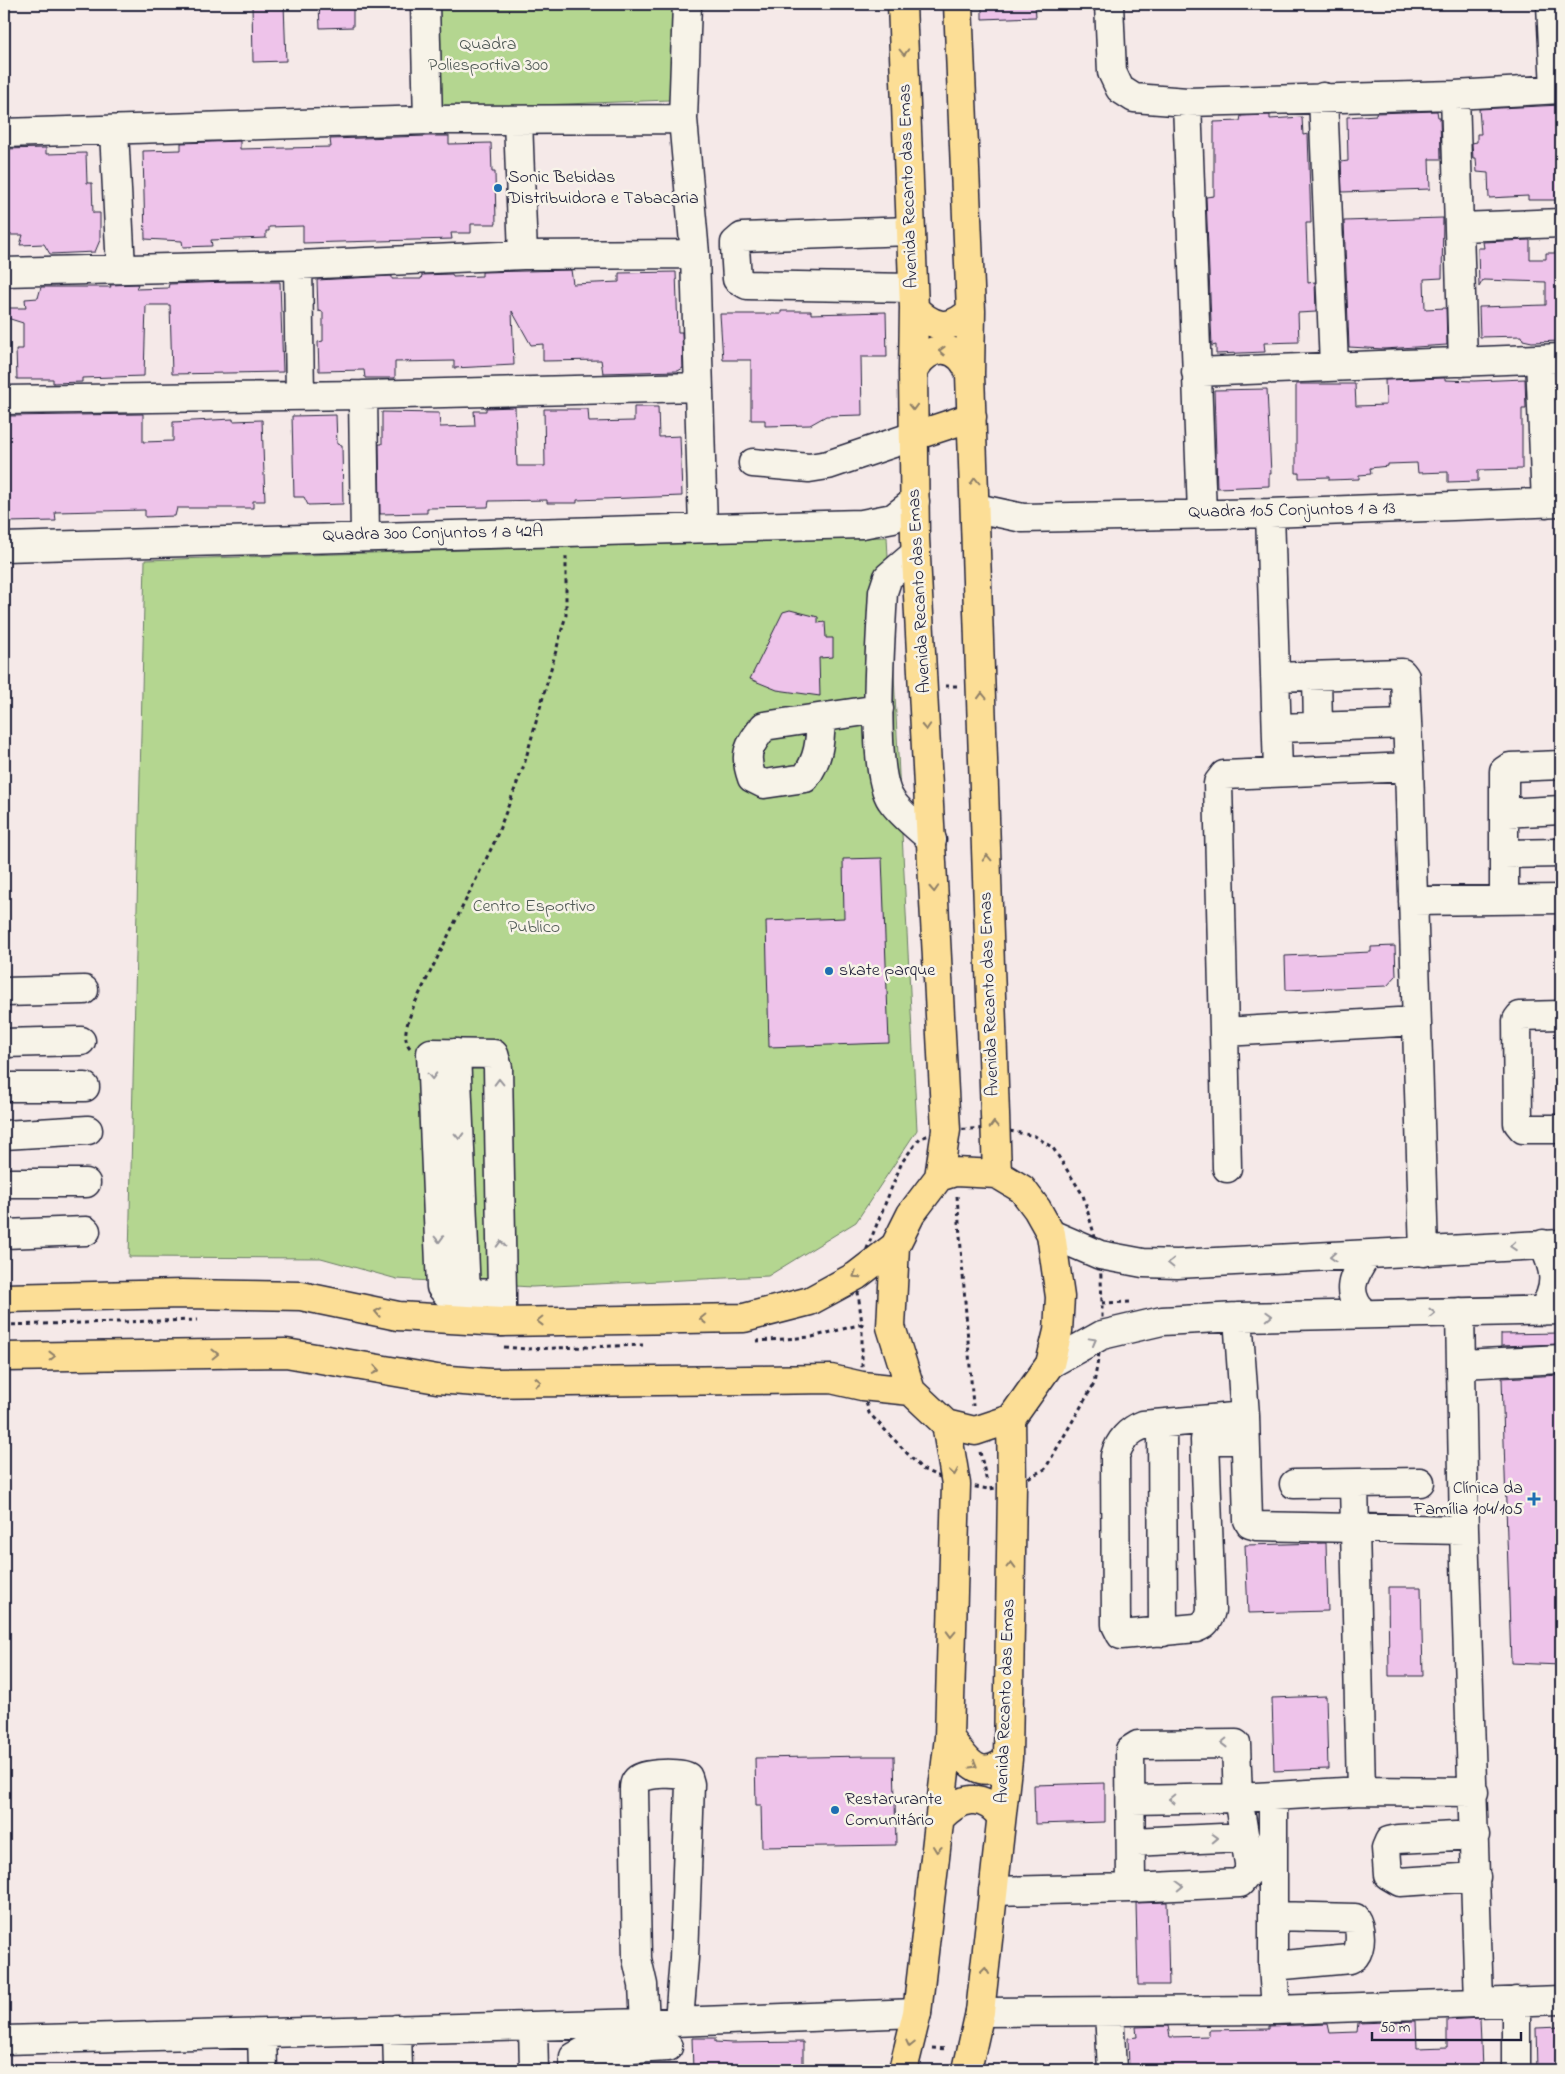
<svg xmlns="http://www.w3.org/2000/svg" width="1565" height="2074" font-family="'Indie Flower',sans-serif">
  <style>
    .green { fill: #b4d690; stroke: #6b7c66 }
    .building { fill: #eec3ea; stroke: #22223b }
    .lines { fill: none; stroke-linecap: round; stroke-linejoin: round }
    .minor-casing { stroke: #22223b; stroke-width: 31 }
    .major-casing { stroke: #22223b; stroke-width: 31 }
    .path { stroke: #22223b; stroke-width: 3; stroke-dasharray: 4 4; stroke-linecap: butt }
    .minor { stroke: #f7f3e8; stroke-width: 28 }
    .major { stroke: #fcde96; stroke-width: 28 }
    .oneway { stroke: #8f8068 }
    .oneway2 { stroke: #97959a }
    .poi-dot { fill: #1f6fb2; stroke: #f7f3e8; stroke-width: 2 }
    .labels { text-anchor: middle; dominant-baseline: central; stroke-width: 5; stroke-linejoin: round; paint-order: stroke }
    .park-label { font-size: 18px; fill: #4e5854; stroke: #f7f3e8 }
    .poi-label { font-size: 18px; fill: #22223b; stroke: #f7f3e8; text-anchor: start }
    .street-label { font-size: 18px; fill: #22223b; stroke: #f7f3e8 }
  </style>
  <rect width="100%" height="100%" fill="#f5e9e8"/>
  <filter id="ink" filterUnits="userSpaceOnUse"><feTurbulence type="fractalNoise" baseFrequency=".02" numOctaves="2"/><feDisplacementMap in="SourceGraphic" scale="10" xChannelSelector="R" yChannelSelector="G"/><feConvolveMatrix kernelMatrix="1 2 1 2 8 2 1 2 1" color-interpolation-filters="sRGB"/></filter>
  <g filter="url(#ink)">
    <path class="green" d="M434,4H676L669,100L437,109Z
      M887,537L917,1130L856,1222L768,1276L532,1287L397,1279L321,1258L129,1257L145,560Z"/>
    <path class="building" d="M252,4H284L286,61L253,62Z
      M319,4H353V27L320,28Z
      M982,4H1035L1036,17L982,19Z
      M1561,105V200H1528V196L1489,198L1488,173L1477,172L1476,158H1473L1472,143L1477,142V134H1481L1479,109Z
      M1437,111L1438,117H1440L1441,159H1429L1430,189L1342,192L1341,162L1348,161L1347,117L1376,115V113Z
      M1270,115V119L1302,117L1303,135L1308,134L1311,223H1306L1308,283L1315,282L1316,312L1298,313L1299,342L1264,343L1265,352L1216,354V345L1212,346L1206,197L1214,196V122L1240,121L1241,116Z
      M428,136H449V144L491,143L492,172H495L496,224H471V233H451L452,239L303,243V226L269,227V231H266V238L211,240L212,246L183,247L182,241L145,239L143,151L181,150V143L240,141V149L331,147L330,139Z
      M46,148V154L86,153L87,183H92L93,213H100V240L95,252L50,254L44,244L20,245L23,235H4V149Z
      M1443,218L1442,278L1424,279L1425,309L1446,308L1447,345L1384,349L1349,347L1344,221Z
      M1530,240V259H1546V253H1561V341L1532,342L1523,340L1522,336L1480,337L1479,307L1546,305V282L1483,280L1479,287L1478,248H1484L1483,242Z
      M571,270L573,284L619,282V273L676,272L678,332H682L683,368L678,371L603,373L601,360L543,361V344L531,345L512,311L514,365L454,368V361L395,362V378H365L364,370L319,371L318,342L323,341V312L318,311L317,280L392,276V279H421L422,275L452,274L453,277L482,276V272Z
      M229,282H280L283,372L172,374L170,305H146L144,376L82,378V382L53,383V379H17L16,349H23V323L4,317V308H26L25,299L38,298L41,287H111L110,285L138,284L136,289L168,288L169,284Z
      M781,311H811V314L886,312L887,357H861L862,415L826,416L810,425L765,426V420H751V360H723L720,314H781Z
      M1445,378V380L1474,381L1525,379L1526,409H1522V469L1478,470V481L1448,482V472L1418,473L1417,463L1388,464V466L1370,468L1371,474L1359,475V479L1329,480V477L1299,478V473H1296V384H1355L1356,406L1386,405L1385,380Z
      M1267,389L1271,474H1269V486L1217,488L1214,390Z
      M515,407L517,466H545L544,409H588L589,422L634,421V407H658L659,437L680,436L682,496L577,500V503H547V500L489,501L488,507L427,508V513L380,514L379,444H382V412L439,413L440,427L475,426L474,411H486V408Z
      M143,414V442L173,441V422L233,419V421L262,420L265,501H253V508H177L175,516L145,517V510L55,512L56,521L8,522L4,514V424H8V416Z
      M336,415L337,444L342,445L343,504L308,505L304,497H294L292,416Z
      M790,610L818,617V623L825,622L826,638H833V657L819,658L820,696L777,690L750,679L783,612Z
      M882,858L889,1043L769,1047L766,921L844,918L843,859Z
      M1395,946L1396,976L1387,986L1286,990L1285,956L1371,952V947Z
      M1561,1333V1344L1501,1346V1334Z
      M1561,1375V1665L1511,1663L1502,1378Z
      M1326,1543L1328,1611L1248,1613L1245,1545Z
      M1388,1587H1421L1423,1676H1389Z
      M1326,1696L1328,1769L1274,1771L1272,1698Z
      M867,1756H894L896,1845L762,1847L761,1805H756L755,1758Z
      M1105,1783V1822L1035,1824L1034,1785Z
      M1167,1902L1169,1985H1138L1136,1903Z
      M1480,2018L1482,2070H1138V2067L1129,2068L1128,2038L1137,2037L1136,2027L1168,2026L1170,2037L1209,2036V2030L1269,2029V2026L1328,2024L1330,2033L1357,2032L1358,2023L1416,2021L1417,2048L1447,2047V2020Z
      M1561,2027V2070H1537L1536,2028Z
      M692,2038H715V2042L732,2043L803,2042V2070H693Z"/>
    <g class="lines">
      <defs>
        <path id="minor" d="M425,4L428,120
          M687,4L683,119L695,254L703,528
          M1109,4L1112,72L1120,89L1134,98L1187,102L1455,95L1561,89
          M1551,4L1555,89
          M1455,95L1463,362
          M1323,97L1334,366
          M1187,102L1202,514
          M518,120L523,255
          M114,131L121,268
          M4,133L428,120L683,119
          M1461,227L1561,223
          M910,231L742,237L735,243V247L737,279L747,285L912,288
          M298,265L300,396
          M4,272L298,265L523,255L695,254
          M1540,359L1546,503
          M1196,372L1561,358
          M363,395L365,536
          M4,400L363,395L698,387
          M753,463L809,468L828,465L914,436
          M976,508L1023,518L1270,513L1561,502
          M1270,513L1278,771
          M4,547L862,524L893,518L915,501
          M916,553L888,577L883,592C881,634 870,770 891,800C901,815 919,828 932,840
          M1317,676L1318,727
          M1275,677L1402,673L1405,677L1409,767
          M821,719C820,742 819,759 805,778L764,784L752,778C743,753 749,746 764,726L879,709
          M1277,728L1407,724
          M1504,813L1561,810
          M1504,854L1561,853
          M1504,900V771L1510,767L1561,765
          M1413,901L1561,899
          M4,992L84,990
          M1561,1015L1520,1016L1517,1020L1518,1123L1523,1129H1561
          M1415,1021L1224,1032L1218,783L1224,775L1409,767L1424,1252
          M1224,1032L1227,1168
          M4,1043L81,1041
          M456,1053L466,1294
          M4,1087H85
          M4,1135L88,1130
          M4,1183H86
          M4,1234L86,1231
          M1051,1234L1100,1255L1143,1263L1177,1264L1561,1244
          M502,1293L447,1294L441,1287L431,1053L494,1054L498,1068L502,1293V1322
          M1542,1311C1559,1286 1555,1269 1543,1244
          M1460,1312L1464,1530L1479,2002
          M1364,1314C1344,1293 1352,1277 1367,1255
          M1238,1317L1245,1416L1248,1520L1250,1524L1257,1526L1464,1530
          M1050,1364L1102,1335L1162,1321L1238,1317L1561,1310
          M1462,1364L1561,1359
          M1245,1416L1143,1425C1129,1430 1119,1442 1115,1456L1116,1625L1121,1635L1196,1628C1205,1625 1209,1620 1211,1610L1205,1440H1245
          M1162,1424L1163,1632
          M1294,1484L1420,1482
          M1354,1484L1361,1791
          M1273,1796V1966L1276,2010
          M1132,1800L1238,1798L1361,1791L1474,1792
          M1475,1835L1398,1839L1389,1841L1386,1848L1388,1875L1400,1882L1476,1877
          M1131,1842L1245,1837
          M993,1891L1131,1888L1240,1883L1249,1872V1863L1238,1798L1236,1744L1138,1745L1130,1750L1131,1888
          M1273,1966L1350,1959L1355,1956C1362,1947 1361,1927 1355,1918L1274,1916
          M1516,2001V2070
          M1109,2011L1112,2070
          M980,2012L1276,2010L1561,2000
          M645,2023L643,1985L637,1959L634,1790C634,1786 634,1782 638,1779C644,1773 682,1772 688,1777L690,1784L684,1958L679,2021
          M533,2026L534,2070
          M397,2029L398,2070
          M262,2034L263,2070
          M4,2040L645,2023L917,2013
          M574,2070V2057L583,2052L668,2047"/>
        <path id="major" d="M902,4L914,308L913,372L915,538L946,1130L939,1177
          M958,4L971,311L970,374L997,1174
          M914,308C933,329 951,331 971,311
          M913,372C927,342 959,342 970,374
          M914,436L972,417
          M955,1172L997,1174L1022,1189L1037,1209L1051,1234L1060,1297L1058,1331L1050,1364L1011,1419L975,1431L946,1424L911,1391L891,1327L895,1246L911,1214L939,1177Z
          M4,1298L182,1294L301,1296L398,1316L502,1322L744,1318L810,1301L856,1276L895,1246
          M4,1357L286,1353L437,1379L490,1383L831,1379L862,1386L911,1391
          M949,1737C966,1760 979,1784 1008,1759
          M941,1817C961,1797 982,1792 1001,1816
          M903,2070L917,2013L949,1737L956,1484L946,1424
          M967,2070L980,2012L1008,1759L1012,1486L1011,1419"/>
      </defs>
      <use href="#minor" class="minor-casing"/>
      <use href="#major" class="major-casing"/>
      <path class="path" d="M945,686H958
        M410,1048C400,1036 410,1017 414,1005L494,843L524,765L566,615V554
        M994,1128L1035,1136L1053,1148L1083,1195L1100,1255L1102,1303V1335L1094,1384L1045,1469L1012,1486L989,1489L956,1484L922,1469L869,1413L862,1386V1324L856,1276L902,1162L920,1138L946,1130Z
        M957,1196L973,1406
        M1102,1303L1133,1302
        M4,1325L197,1320
        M756,1341L812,1337L862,1324
        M504,1347L527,1349L643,1345
        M980,1452L987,1482
        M932,2048L948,2049"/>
      <use href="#minor" class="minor"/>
      <use href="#major" class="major"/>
    </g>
    <defs><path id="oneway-chevron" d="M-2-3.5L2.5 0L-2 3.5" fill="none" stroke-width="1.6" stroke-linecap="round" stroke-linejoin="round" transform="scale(1.25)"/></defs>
    <g class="oneway">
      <use href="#oneway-chevron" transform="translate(904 52) rotate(88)"/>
      <use href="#oneway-chevron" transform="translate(942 351) rotate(-178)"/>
      <use href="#oneway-chevron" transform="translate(913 407) rotate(89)"/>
      <use href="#oneway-chevron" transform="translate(975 481) rotate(-92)"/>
      <use href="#oneway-chevron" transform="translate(982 696) rotate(-92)"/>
      <use href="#oneway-chevron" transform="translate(926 727) rotate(87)"/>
      <use href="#oneway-chevron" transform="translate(987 858) rotate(-92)"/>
      <use href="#oneway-chevron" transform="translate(934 889) rotate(87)"/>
      <use href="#oneway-chevron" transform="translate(994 1125) rotate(-92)"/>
      <use href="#oneway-chevron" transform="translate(856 1275) rotate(147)"/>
      <use href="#oneway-chevron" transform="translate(378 1312) rotate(-169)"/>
      <use href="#oneway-chevron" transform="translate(703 1319) rotate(179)"/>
      <use href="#oneway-chevron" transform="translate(540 1321) rotate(179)"/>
      <use href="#oneway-chevron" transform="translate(215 1354) rotate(-1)"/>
      <use href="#oneway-chevron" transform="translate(52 1356) rotate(-1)"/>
      <use href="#oneway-chevron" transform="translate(376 1370) rotate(10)"/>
      <use href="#oneway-chevron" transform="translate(538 1382) rotate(-1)"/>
      <use href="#oneway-chevron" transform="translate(954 1472) rotate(81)"/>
      <use href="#oneway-chevron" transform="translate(1011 1565) rotate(-89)"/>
      <use href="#oneway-chevron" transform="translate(951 1634) rotate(92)"/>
      <use href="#oneway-chevron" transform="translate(974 1765) rotate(30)"/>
      <use href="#oneway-chevron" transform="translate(937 1849) rotate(97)"/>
      <use href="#oneway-chevron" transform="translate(985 1971) rotate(-84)"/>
      <use href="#oneway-chevron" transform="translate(910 2044) rotate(103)"/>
    </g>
    <g class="oneway2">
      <use href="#oneway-chevron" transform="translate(432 1076) rotate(88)"/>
      <use href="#oneway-chevron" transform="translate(499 1082) rotate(-91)"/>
      <use href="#oneway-chevron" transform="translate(459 1136) rotate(88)"/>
      <use href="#oneway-chevron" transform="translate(439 1239) rotate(88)"/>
      <use href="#oneway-chevron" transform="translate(501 1244) rotate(-91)"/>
      <use href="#oneway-chevron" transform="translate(1513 1246) rotate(176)"/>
      <use href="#oneway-chevron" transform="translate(1333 1257) rotate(177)"/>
      <use href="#oneway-chevron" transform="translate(1171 1263) rotate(-179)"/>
      <use href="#oneway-chevron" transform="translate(1432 1313) rotate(-1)"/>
      <use href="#oneway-chevron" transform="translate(1269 1316) rotate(-2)"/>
      <use href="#oneway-chevron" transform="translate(1093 1341) rotate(-29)"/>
      <use href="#oneway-chevron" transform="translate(1224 1743) rotate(179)"/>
      <use href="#oneway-chevron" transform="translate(1172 1799) rotate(179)"/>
      <use href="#oneway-chevron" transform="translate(1215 1838) rotate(-2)"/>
      <use href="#oneway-chevron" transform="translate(1180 1886) rotate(-2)"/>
    </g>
  </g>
  <g class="poi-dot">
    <circle cx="498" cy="188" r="5"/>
    <circle cx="829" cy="971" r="5"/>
    <path d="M1531.5 1491.5h5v5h5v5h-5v5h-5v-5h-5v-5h5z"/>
    <circle cx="835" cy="1810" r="5"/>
  </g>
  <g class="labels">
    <g class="park-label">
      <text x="488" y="45">Quadra<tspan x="488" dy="21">Poliesportiva 300</tspan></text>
      <text x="534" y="907">Centro Esportivo<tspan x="534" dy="21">Publico</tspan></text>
    </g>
    <g class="poi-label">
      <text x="508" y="178">Sonic Bebidas<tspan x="508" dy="21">Distribuidora e Tabacaria</tspan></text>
      <text x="839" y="971">skate parque</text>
      <text x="1523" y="1489" text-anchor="end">Clínica da<tspan x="1523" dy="21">Família 104/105</tspan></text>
      <text x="845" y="1800">Restarurante<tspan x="845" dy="21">Comunitário</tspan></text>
    </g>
    <g class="street-label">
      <text transform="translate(909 186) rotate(-92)">Avenida Recanto das Emas</text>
      <text transform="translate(1292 511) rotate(-1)">Quadra 105 Conjuntos 1 a 13</text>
      <text transform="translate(433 534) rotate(-1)">Quadra 300 Conjuntos 1 a 42A</text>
      <text transform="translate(920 591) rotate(-93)">Avenida Recanto das Emas</text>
      <text transform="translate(990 994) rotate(-92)">Avenida Recanto das Emas</text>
      <text transform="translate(1006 1701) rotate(-88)">Avenida Recanto das Emas</text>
    </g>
  </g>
  <rect width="1565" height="2074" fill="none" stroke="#f7f3e8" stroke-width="20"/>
  <rect x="10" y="10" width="1545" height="2054" fill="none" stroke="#22223b" stroke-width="2" filter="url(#ink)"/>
  <path d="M1372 2032v8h149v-8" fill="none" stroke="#22223b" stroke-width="2.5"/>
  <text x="1380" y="2032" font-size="15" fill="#22223b" stroke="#f7f3e8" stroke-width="4" paint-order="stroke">50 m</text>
</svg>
